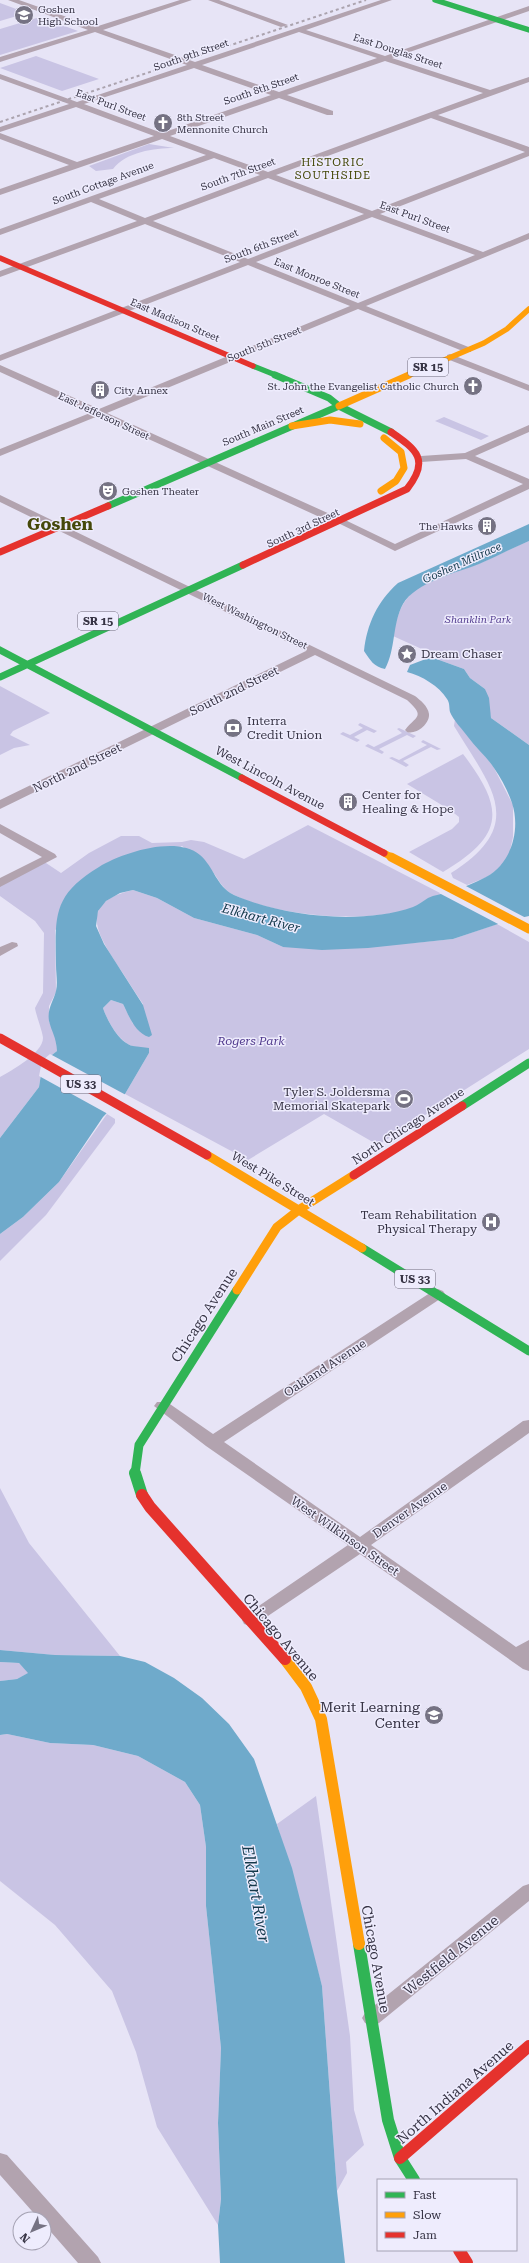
<svg xmlns="http://www.w3.org/2000/svg" width="529" height="2263" font-family="'Roboto Serif',serif">
  <style>
    .green { fill: #c9c4e4 }
    .water { fill: #6faacb }
    .pier { fill: #e7e4f6 }
    .lines { fill: none; stroke-linecap: round; stroke-linejoin: round }
    .street { fill: #b2a3af; fill-rule: evenodd }
    .fast-far3 { stroke: #30b455; stroke-width: 5.5 }
    .fast-far2 { stroke: #30b455; stroke-width: 7 }
    .fast-far1 { stroke: #30b455; stroke-width: 9 }
    .fast { stroke: #30b455; stroke-width: 12 }
    .slow-far3 { stroke: #ff9f0a; stroke-width: 5.5 }
    .slow-far2 { stroke: #ff9f0a; stroke-width: 7 }
    .slow-far1 { stroke: #ff9f0a; stroke-width: 9 }
    .slow { stroke: #ff9f0a; stroke-width: 12 }
    .jam-far3 { stroke: #e5322d; stroke-width: 5.5 }
    .jam-far2 { stroke: #e5322d; stroke-width: 7 }
    .jam-far1 { stroke: #e5322d; stroke-width: 9 }
    .jam { stroke: #e5322d; stroke-width: 12 }
    .rail { stroke: #aba3ae; stroke-width: 2; stroke-dasharray: 3 3; stroke-linecap: butt }
    .labels { text-anchor: middle; dominant-baseline: central; stroke-width: 3; stroke-linejoin: round; paint-order: stroke }
    .far-poi-label { font-size: 10px; fill: #373445; stroke: #eeecfd; text-anchor: start }
    .far-street-label { font-size: 10px; fill: #373445; stroke: #eeecfd }
    .far-park-label { font-size: 10px; font-style: italic; fill: #523c8e; stroke: #eeecfd }
    .far-neighbourhood-label { font-size: 11px; letter-spacing: 1px; fill: #454809; stroke: #eeecfd }
    .shield { fill: #eeecfd; stroke: #6e6b7c; stroke-width: 1 }
    .shield-label { font-size: 11px; font-weight: bold; fill: #373445 }
    .far-water-label { font-size: 11px; font-style: italic; fill: #13384a; stroke: #eeecfd }
    .poi-label { font-size: 12px; fill: #373445; stroke: #eeecfd; text-anchor: start }
    .street-label { font-size: 12px; fill: #373445; stroke: #eeecfd }
    .park-label { font-size: 12px; font-style: italic; fill: #523c8e; stroke: #eeecfd }
    .water-label { font-size: 13px; font-style: italic; fill: #13384a; stroke: #eeecfd }
    .near-street-label { font-size: 14px; fill: #373445; stroke: #eeecfd }
    .near-poi-label { font-size: 14px; fill: #373445; stroke: #eeecfd; text-anchor: end }
    .near-water-label { font-size: 16px; font-style: italic; fill: #13384a; stroke: #eeecfd }
    .far-town-label { font-size: 17px; font-weight: bold; fill: #454809; stroke: #eeecfd }
  </style>
  <rect width="100%" height="100%" fill="#e7e4f6"/>
  <path class="green" d="M0,3L27,13L0,21Z
    M40,17L78,31L0,55V29Z
    M36,56L99,79L62,91L0,68Z
    M149,144L174,148C154,148 126,152 113,169L96,171L89,166Z
    M444,417L489,436L481,440L435,421Z
    M529,541V745L491,718L485,689L470,678L464,669L431,657L435,655L393,636C396,621 399,606 411,594C423,581 461,571 478,564C496,557 511,548 529,541Z
    M0,686L50,713L13,731L10,735L30,745L14,748L0,755Z
    M455,719L493,766L513,805V837L509,855L501,867L487,877L467,885L453,878L451,873C529,824 490,786 454,726Z
    M360,723L377,731L374,733L367,730L354,737L360,740L357,742L340,734L343,732L350,735L363,728L358,725Z
    M399,728L416,736L413,738L407,735L379,749L384,752L382,754L365,746L368,744L374,747L402,733L397,729Z
    M423,740L441,749L437,750L431,747L403,761L409,765L406,767L389,758L392,757L399,760L427,745L421,742Z
    M463,754C505,809 505,835 443,872L409,852L452,829L459,822V817L450,810L407,784Z
    M308,825L442,894C431,897 425,903 415,907C371,925 273,916 232,894C222,888 219,880 213,872C205,862 191,854 182,846L55,930L56,992L49,1006V1021L56,1037L57,1051L43,1062L39,1087L0,1138V1077C11,1071 43,1053 43,1038C43,1033 36,1015 35,1008L43,993L44,933L35,921L0,896V883L43,861L61,873L89,853L121,836H139L152,843L182,842L191,840L204,842L244,859Z
    M133,890L157,898L194,918L257,935L283,947L413,943L453,939L497,924L529,942V1049L378,1145L324,1114L248,1160L125,1094L149,1053C139,1044 141,1049 132,1046C118,1041 107,1020 103,1008L111,1000L123,1004L133,1024L143,1004C134,991 125,976 116,963C94,929 81,902 133,890Z
    M107,1114L115,1119V1123L46,1215L0,1261V1234L23,1217L59,1182Z
    M0,1488L29,1543L120,1656L54,1655L0,1650Z
    M0,1662L19,1663L29,1673L17,1679L0,1681Z
    M7,1734L50,1743L93,1745L138,1756L185,1782L200,1805L206,1847V1906L221,2048L218,2123L221,2199L218,2225L157,2127L136,2052L112,1991L55,1925L0,1881V1735Z
    M316,1796L350,2036L354,2110L364,2145L346,2162L347,2173L337,2191L322,1986L277,1824Z"/>
  <path class="water" d="M529,524V541C512,548 496,557 479,564C456,573 416,582 403,604C392,624 396,649 385,669C374,667 370,660 364,651C367,624 377,602 398,583Z
    M431,657L464,669L470,678L485,689L489,698L491,718L529,745V916L507,921L453,939L368,948L322,950L283,947L257,935L194,918L157,898L133,890L120,893L106,901L98,911L96,926L104,944L143,1005L152,1035L149,1037C135,1033 129,1016 123,1004L111,1000L103,1008C107,1020 119,1043 133,1046C138,1047 144,1047 149,1048V1053L125,1094L103,1117L59,1182L23,1217L0,1234V1138L39,1087L43,1062L57,1051C56,1036 52,1033 49,1021C47,1009 53,1002 56,991C58,983 56,973 56,965C55,915 53,895 99,867C122,853 176,835 200,855C214,867 216,886 234,895C284,917 361,925 413,907C418,905 423,901 428,898C434,895 442,894 449,892C462,888 475,883 486,877C511,864 521,830 512,803C508,791 501,778 494,768C487,757 476,748 468,737C463,730 453,720 450,712C449,708 450,703 447,699C439,686 422,676 407,672L410,665Z
    M0,1650L55,1655L120,1656L145,1662L174,1678L202,1698L229,1724L254,1759L292,1868L322,1986L337,2191L345,2263H220L218,2225L221,2199L218,2123L221,2048L206,1906V1847L200,1805L185,1782L138,1756L93,1745L50,1743L7,1734L0,1735V1681L17,1679L28,1673L19,1663L0,1662Z"/>
  <path class="pier" d="M464,885L528,919L500,925L439,893Z
    M50,1054L126,1095L108,1114L39,1076L42,1061Z"/>
  <g class="lines">
    <path class="street" d="M8,0H19L95,27L180,0H192L103,30L195,62L381,0H392L306,30L385,56L529,6V11L392,58L490,90L529,77V82L438,115L529,147V156L380,214L483,252L529,233V239L366,306L471,348V352H465L358,309L107,413L332,515V519H324L98,416L0,456V449L90,413L0,372V365L99,409L350,306L248,265L0,361V355L240,262L145,224L0,277V271L137,221L91,202L0,235V229L206,155L162,139L0,195V189L69,165L0,139V133L77,162L154,136L76,107L0,132V127L69,104L0,79V74L77,102L187,65L95,32L0,62V57L88,30ZM299,32L377,58L279,92L202,65ZM385,61L483,93L268,172L170,136L279,98L327,115H333V111L287,95ZM194,68L271,95L162,133L84,104ZM431,118L525,152L372,211L276,175ZM214,158L260,175L145,218L99,199ZM268,178L364,214L248,259L153,221ZM372,217L475,255L358,303L256,262Z
      M208,0H219L288,25L281,27Z
      M450,354L529,385V391L447,359V355Z
      M529,425V432L475,456L529,479V489L395,551L334,521L335,519H343L395,544L523,484L466,459L421,462L416,459L421,456L465,453Z
      M0,495L415,696C420,700 428,706 429,714C430,724 416,735 407,732L405,730C416,716 426,717 407,700L315,655L0,809V800L306,651L0,502Z
      M0,824L55,854L57,857L0,887V878L42,857L0,833Z
      M12,942L17,943L18,946L0,956V947Z
      M438,1289L443,1291L445,1294L443,1297L224,1442L360,1537L523,1421L529,1420V1433L371,1545L516,1647L529,1640V1671L523,1669L360,1554L256,1624L250,1626L244,1624L242,1620L244,1616L348,1545L206,1446L154,1406L157,1402H167L213,1434L433,1291Z
      M529,1884V1901L379,2023L372,2026L365,2023L362,2018L365,2013L523,1886Z
      M0,2153L7,2155L98,2257L101,2263H78L44,2224V2219H39L0,2175Z"/>
    <path class="fast-far3" d="M435,0L529,30
      M253,366L278,376"/>
    <path class="fast-far2" d="M339,406L391,432
      M108,506L339,406L329,398L275,375
      M0,650L242,778
      M0,677L243,565"/>
    <path class="fast-far1" d="M462,1106L529,1063
      M362,1248L529,1351
      M135,1474L139,1445L237,1290"/>
    <path class="fast" d="M135,1473L142,1495
      M359,1944L388,2120L400,2158L414,2180"/>
    <path class="slow-far3" d="M407,376L484,343L507,329L529,309"/>
    <path class="slow-far2" d="M339,406L409,375
      M292,426L330,420L360,424
      M381,491L396,481L404,468L401,452L384,438
      M384,853L393,858"/>
    <path class="slow-far1" d="M391,857L529,929
      M207,1155L362,1248
      M237,1290L277,1227L300,1209L354,1175"/>
    <path class="slow" d="M285,1659L306,1687L321,1719L359,1944"/>
    <path class="jam-far3" d="M0,258L253,366"/>
    <path class="jam-far2" d="M0,552L108,506
      M243,565L407,489C430,460 417,450 391,432
      M242,778L384,853"/>
    <path class="jam-far1" d="M0,1038L207,1155
      M354,1175L462,1106"/>
    <path class="jam" d="M142,1495L150,1507L285,1659
      M400,2158L529,2046
      M459,2250L467,2263"/>
    <path class="rail" d="M0,122L366,0"/>
  </g>
  <defs>
    <symbol id="school-disc" viewBox="-11 -11 22 22"><circle r="9.5" fill="#757283" stroke="#eeecfd"/><path d="M0-5L7-2L0 1L-7-2ZM-4 1L0 2.5L4 1V4Q0 6-4 4Z" fill="#fff"/></symbol>
    <symbol id="church-disc" viewBox="-11 -11 22 22"><circle r="9.5" fill="#757283" stroke="#eeecfd"/><path d="M-1.2-6h2.4v3.5h3.3v2.4h-3.3V6h-2.4V-.1h-3.3v-2.4h3.3Z" fill="#fff"/></symbol>
    <symbol id="building-disc" viewBox="-11 -11 22 22"><circle r="9.5" fill="#757283" stroke="#eeecfd"/><path d="M-4-6H4V6H1V3H-1V6H-4ZM-2.5-4.3h1.7v1.8h-1.7ZM.8-4.3h1.7v1.8H.8ZM-2.5-1h1.7V.8h-1.7ZM.8-1h1.7V.8H.8Z" fill="#fff"/></symbol>
    <symbol id="theatre-disc" viewBox="-11 -11 22 22"><circle r="9.5" fill="#757283" stroke="#eeecfd"/><path d="M-5-5.5Q0-4 5-5.5V0Q5 5 0 6Q-5 5-5 0ZM-3.3-2.5H-1v1.5H-3.3ZM1-2.5H3.3v1.5H1ZM-2.8 1Q0 5.5 2.8 1Z" fill="#fff"/></symbol>
    <symbol id="sight-disc" viewBox="-11 -11 22 22"><circle r="9.5" fill="#757283" stroke="#eeecfd"/><path d="M0-6L1.8-2.2L6-1.7L2.9 1.2L3.7 5.4L0 3.3L-3.7 5.4L-2.9 1.2L-6-1.7L-1.8-2.2Z" fill="#fff"/></symbol>
    <symbol id="bank-disc" viewBox="-11 -11 22 22"><circle r="9.5" fill="#757283" stroke="#eeecfd"/><path d="M-6-4H6V4H-6ZM0-2.3a2.3 2.3 0 1 0 0 4.6a2.3 2.3 0 1 0 0-4.6Z" fill="#fff"/></symbol>
    <symbol id="stadium-disc" viewBox="-11 -11 22 22"><circle r="9.5" fill="#757283" stroke="#eeecfd"/><path d="M0-5a6.5 5 0 1 0 0 10a6.5 5 0 1 0 0-10ZM-3.5-1.8h7v3.6h-7Z" fill="#fff"/></symbol>
    <symbol id="hospital-disc" viewBox="-11 -11 22 22"><circle r="9.5" fill="#757283" stroke="#eeecfd"/><path d="M-5-5h3v3.5h4V-5h3V5h-3V1.5h-4V5h-3Z" fill="#fff"/></symbol>
  </defs>
  <g fill-rule="evenodd">
    <use href="#school-disc" x="13" y="4" width="22" height="22"/>
    <use href="#church-disc" x="152" y="112" width="22" height="22"/>
    <use href="#church-disc" x="462" y="375" width="22" height="22"/>
    <use href="#building-disc" x="89" y="379" width="22" height="22"/>
    <use href="#theatre-disc" x="97" y="480" width="22" height="22"/>
    <use href="#building-disc" x="476" y="515" width="22" height="22"/>
    <use href="#sight-disc" x="396" y="643" width="22" height="22"/>
    <use href="#bank-disc" x="222" y="717" width="22" height="22"/>
    <use href="#building-disc" x="337" y="791" width="22" height="22"/>
    <use href="#stadium-disc" x="393" y="1088" width="22" height="22"/>
    <use href="#hospital-disc" x="480" y="1211" width="22" height="22"/>
    <use href="#school-disc" x="423" y="1704" width="22" height="22"/>
  </g>
  <g class="labels">
    <g class="far-poi-label">
      <text x="38" y="9">Goshen<tspan x="38" dy="12">High School</tspan></text>
      <text x="177" y="117">8th Street<tspan x="177" dy="12">Mennonite Church</tspan></text>
      <text x="459" y="386" text-anchor="end">St. John the Evangelist Catholic Church</text>
      <text x="114" y="390">City Annex</text>
      <text x="122" y="491">Goshen Theater</text>
      <text x="473" y="526" text-anchor="end">The Hawks</text>
    </g>
    <g class="far-street-label">
      <text transform="translate(398 51) rotate(18)">East Douglas Street</text>
      <text transform="translate(191 55) rotate(-19)">South 9th Street</text>
      <text transform="translate(261 89) rotate(-19)">South 8th Street</text>
      <text transform="translate(111 105) rotate(20)">East Purl Street</text>
      <text transform="translate(238 174) rotate(-20)">South 7th Street</text>
      <text transform="translate(103 183) rotate(-20)">South Cottage Avenue</text>
      <text transform="translate(415 217) rotate(20)">East Purl Street</text>
      <text transform="translate(261 246) rotate(-21)">South 6th Street</text>
      <text transform="translate(317 278) rotate(22)">East Monroe Street</text>
      <text transform="translate(175 320) rotate(23)">East Madison Street</text>
      <text transform="translate(264 344) rotate(-22)">South 5th Street</text>
      <text transform="translate(104 416) rotate(25)">East Jefferson Street</text>
      <text transform="translate(263 426) rotate(-23)">South Main Street</text>
      <text transform="translate(303 528) rotate(-25)">South 3rd Street</text>
      <text transform="translate(255 621) rotate(26)">West Washington Street</text>
    </g>
    <g class="far-park-label">
      <text x="478" y="619">Shanklin Park</text>
    </g>
    <g class="far-neighbourhood-label">
      <text x="333" y="162">HISTORIC<tspan x="333" dy="13">SOUTHSIDE</tspan></text>
    </g>
    <g class="shield">
      <rect x="408" y="358" width="40" height="18" rx="3"/>
      <rect x="78" y="612" width="40" height="18" rx="3"/>
      <rect x="61" y="1075" width="40" height="18" rx="3"/>
      <rect x="395" y="1270" width="40" height="18" rx="3"/>
    </g>
    <g class="shield-label">
      <text x="428" y="367">SR 15</text>
      <text x="98" y="621">SR 15</text>
      <text x="81" y="1084">US 33</text>
      <text x="415" y="1279">US 33</text>
    </g>
    <g class="far-water-label">
      <text transform="translate(462 563) rotate(-24)">Goshen Millrace</text>
    </g>
    <g class="poi-label">
      <text x="421" y="654">Dream Chaser</text>
      <text x="247" y="721">Interra<tspan x="247" dy="14">Credit Union</tspan></text>
      <text x="362" y="795">Center for<tspan x="362" dy="14">Healing &amp; Hope</tspan></text>
      <text x="390" y="1092" text-anchor="end">Tyler S. Joldersma<tspan x="390" dy="14">Memorial Skatepark</tspan></text>
      <text x="477" y="1215" text-anchor="end">Team Rehabilitation<tspan x="477" dy="14">Physical Therapy</tspan></text>
    </g>
    <g class="street-label">
      <text transform="translate(234 691) rotate(-26)">South 2nd Street</text>
      <text transform="translate(77 768) rotate(-26)">North 2nd Street</text>
      <text transform="translate(270 778) rotate(28)">West Lincoln Avenue</text>
      <text transform="translate(408 1126) rotate(-33)">North Chicago Avenue</text>
      <text transform="translate(273 1179) rotate(31)">West Pike Street</text>
      <text transform="translate(325 1368) rotate(-33)">Oakland Avenue</text>
      <text transform="translate(410 1510) rotate(-35)">Denver Avenue</text>
      <text transform="translate(345 1536) rotate(35)">West Wilkinson Street</text>
    </g>
    <g class="park-label">
      <text x="251" y="1041">Rogers Park</text>
    </g>
    <g class="water-label">
      <text transform="translate(261 918) rotate(15)">Elkhart River</text>
    </g>
    <g class="near-street-label">
      <text transform="translate(204 1315) rotate(-57)">Chicago Avenue</text>
      <text transform="translate(281 1637) rotate(50)">Chicago Avenue</text>
      <text transform="translate(451 1955) rotate(-39)">Westfield Avenue</text>
      <text transform="translate(376 1959) rotate(80)">Chicago Avenue</text>
      <text transform="translate(455 2092) rotate(-41)">North Indiana Avenue</text>
    </g>
    <g class="near-poi-label">
      <text x="420" y="1707">Merit Learning<tspan x="420" dy="16">Center</tspan></text>
    </g>
    <g class="near-water-label">
      <text transform="translate(256 1894) rotate(80)">Elkhart River</text>
    </g>
    <g class="far-town-label">
      <text x="60" y="524">Goshen</text>
    </g>
  </g>
  <rect x="377" y="2179" width="140" height="72" fill="#eeecfd" stroke="#a5a2b3"/>
  <rect x="385" y="2192" width="20" height="6" fill="#30b455" stroke="#a5a2b3"/>
  <text x="413" y="2199" font-size="12" fill="#373445">Fast</text>
  <rect x="385" y="2212" width="20" height="6" fill="#ff9f0a" stroke="#a5a2b3"/>
  <text x="413" y="2219" font-size="12" fill="#373445">Slow</text>
  <rect x="385" y="2232" width="20" height="6" fill="#e5322d" stroke="#a5a2b3"/>
  <text x="413" y="2239" font-size="12" fill="#373445">Jam</text>
  <g transform="translate(32 2231) rotate(226)"><circle r="19" fill="#eeecfd" stroke="#a5a2b3"/>
  <path d="M0-3L7 15L0 10L-7 15Z" fill="#757283"/>
  <text y="-6" font-size="11" font-weight="bold" text-anchor="middle" fill="#373445">N</text>
  </g>
</svg>
